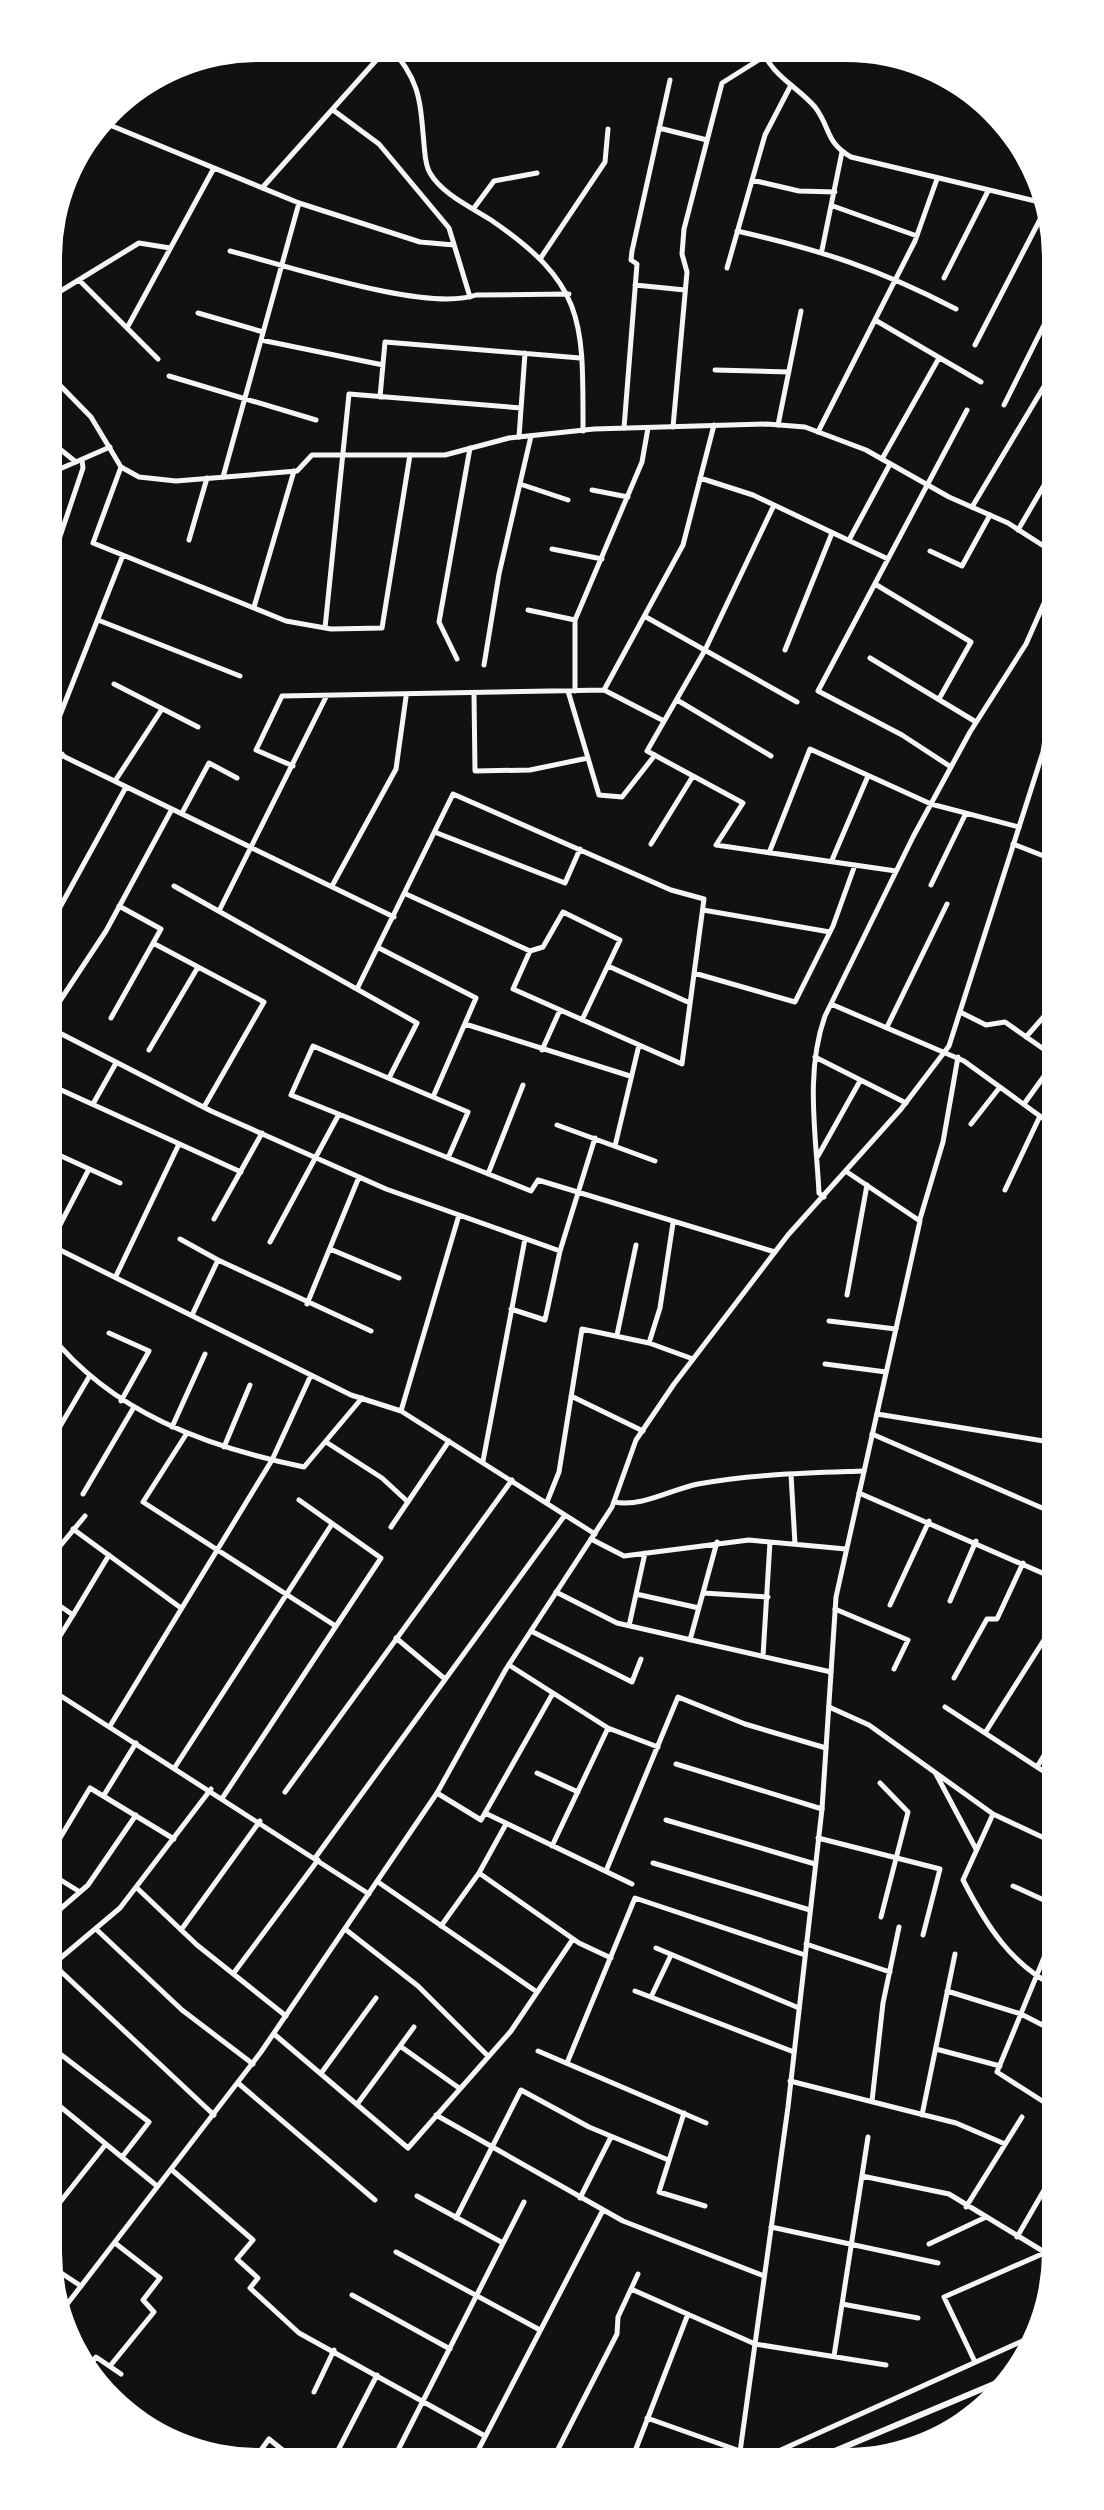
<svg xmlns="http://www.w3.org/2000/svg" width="1104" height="2510" font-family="'Nunito Sans',sans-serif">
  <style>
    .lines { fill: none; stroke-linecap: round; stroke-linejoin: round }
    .minor { stroke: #f5f5f5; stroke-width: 5 }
    .tertiary { stroke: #f5f5f5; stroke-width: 5 }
    .secondary { stroke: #f5f5f5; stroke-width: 6 }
  </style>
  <rect width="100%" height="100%" fill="#111"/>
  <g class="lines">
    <path class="minor" d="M389,46C420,80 420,99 424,144C425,154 425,165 430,173C442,194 471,207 491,220C586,285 583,321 583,431
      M333,110L379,144L449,228L470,297
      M100,121L299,203L420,242L454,245
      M659,128L707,140
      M752,180L799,191L835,192
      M262,188L389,46
      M833,206L917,236
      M474,208L494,181L537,173
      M737,231C821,250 879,269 956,309
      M822,250L842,152
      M230,251C285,265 427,313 476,295L569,294
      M540,259L605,162L608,129
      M727,268L765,135L791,85
      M944,278L988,191
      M79,280L158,359
      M635,285L685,290
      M46,300L139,243L170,248
      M198,313L263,332
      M875,320L981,382
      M127,328L214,168
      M261,340L383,365
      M975,345L1048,204
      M715,370L789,372
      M169,376L316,420
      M380,397L385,342L580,358
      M1004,405L1052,309
      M778,425L801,311
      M673,427L687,272L682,254L684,229L722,83L765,56
      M624,428L637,264L631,260L632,251L670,80
      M818,432L915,241L937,179
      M519,437L525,353
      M46,438L76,462
      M882,459L939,358
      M121,467L93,543L286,621L331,629L382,628L410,455
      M46,475L110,447
      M223,477L299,203
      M700,478L753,495L888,559
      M523,485L568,500
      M592,490L628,497
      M774,505L705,650L647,751L743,803L716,845L896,871
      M972,507L1052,373
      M1018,530L1053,470
      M189,540L207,478
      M849,540L890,464
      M552,549L602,559
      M930,551L962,566L990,515
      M47,575L83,468L82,460
      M875,584L971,642L939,699
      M254,607L294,471
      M528,610L575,620
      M646,617L797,702
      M98,620L240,676
      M325,628L349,394L521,408
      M785,650L832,533
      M870,658L976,722
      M457,659L439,622L470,448
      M484,665L499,574L531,436
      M114,684L198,727
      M604,690L683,545L714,425
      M568,691L599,795L622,797L655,755
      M575,691V620L642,462L648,428
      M474,694L475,771L530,770L588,758
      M677,700L771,756
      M47,741L65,757L394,917
      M49,743L123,555
      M293,766L256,750L282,696L604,690L664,721
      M951,767L902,735L818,691L967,410
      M115,781L162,709
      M47,786L62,754
      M182,813L209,763L237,778
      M437,833L565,883L580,849
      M651,844L693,776
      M1013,844L1054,860
      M769,853L810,749L931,804L1019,827
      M832,860L868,776
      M931,885L966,813
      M174,886L417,1023L389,1078
      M332,886L396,769L406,697
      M406,894L530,951
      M703,910L830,932
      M219,911L326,697
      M48,929L126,787
      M153,943L264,1002L204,1107
      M379,948L476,998L433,1097
      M608,966L690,1003
      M694,973L795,1002L833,926L855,865
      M357,989L453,794L671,890L704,899L682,1064L513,989L530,951L543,947L563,912L620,940L582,1020
      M831,1004L964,1061L1055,1127
      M960,1012L986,1025L1005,1022L1055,1057
      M111,1018L161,929L119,906
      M48,1019L106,931L172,809
      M465,1024L630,1076
      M48,1027L211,1111L386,1189L560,1251
      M887,1027L947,904
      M1026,1037L1054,1005
      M149,1050L198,967
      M542,1050L560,1010
      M815,1057L906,1103
      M48,1084L241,1172
      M93,1104L116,1063
      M1024,1104L1055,1061
      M971,1124L1000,1087
      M557,1125L655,1161
      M615,1146L639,1045
      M48,1150L120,1183
      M818,1156L860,1081
      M448,1158L468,1112L313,1046L291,1095L531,1191L538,1180L775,1252
      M488,1174L523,1085
      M1005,1190L1040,1116
      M824,1197L819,1193C816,1134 805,1072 825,1016L913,837L970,732L1026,644L1053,583
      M214,1219L262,1133
      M1054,1227L1055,1225
      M180,1239L218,1260
      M270,1242L339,1114
      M50,1245L351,1395L401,1411L595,1534
      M49,1246L89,1169
      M330,1249L399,1278
      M116,1276L179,1144
      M847,1295L867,1185
      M307,1304L359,1177
      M511,1309L545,1320L560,1251L595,1138
      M193,1313L218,1260L371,1331
      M829,1321L896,1329
      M49,1333C112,1413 207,1447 304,1467L362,1398
      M109,1333L149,1351L121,1401
      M617,1335L636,1245
      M649,1343L660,1308L673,1223
      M825,1364L886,1372
      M571,1396L643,1431
      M401,1411L459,1215
      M877,1414L1056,1443
      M172,1427L205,1354
      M187,1433L143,1502L334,1625
      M872,1434L1056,1514
      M326,1442L382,1478L408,1502
      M49,1445L89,1377
      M224,1447L250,1385
      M483,1461L525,1239
      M791,1474L795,1544
      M859,1493L1056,1579
      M83,1494L134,1407
      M547,1502L559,1472L582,1329L649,1343L693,1359
      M614,1502C644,1507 669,1490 698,1484C753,1474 808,1473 864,1471
      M391,1527L449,1441
      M73,1529L181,1608
      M591,1539L624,1556L749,1540L846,1549
      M50,1558L85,1516
      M556,1592L617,1623L831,1672
      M703,1593L768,1597
      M636,1594L699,1608
      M950,1601L976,1541
      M890,1605L929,1521
      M835,1609L908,1640L894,1669
      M73,1615L109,1555
      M629,1626L645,1553
      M531,1631L632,1682L641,1659
      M396,1638L445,1679
      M690,1640L717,1542
      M763,1656L770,1542
      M509,1665L608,1728L658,1747
      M954,1678L987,1619H997L1023,1563
      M829,1707L869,1725L993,1814L1057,1844
      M945,1707L1057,1780
      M110,1726L272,1460L311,1375
      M985,1733L1056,1621
      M676,1764L822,1809
      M175,1767L332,1524
      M1037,1767L1057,1734
      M537,1773L578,1792
      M936,1774L976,1849
      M880,1783L908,1812L881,1917
      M285,1792L512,1480
      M437,1793L481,1820L553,1693
      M104,1795L136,1743
      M223,1797L381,1558L299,1500
      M485,1813L632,1884
      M993,1814L963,1880C986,1925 1011,1965 1058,1988
      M666,1820L815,1864
      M818,1838L940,1869L923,1935
      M552,1846L608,1728
      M51,1853L90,1788L174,1839
      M315,1858L565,1515
      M653,1863L810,1910
      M606,1871L678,1697L745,1724L826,1748
      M479,1873L579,1943L611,1958
      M51,1874L80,1892
      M378,1882L537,1992
      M1013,1886L1057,1906
      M137,1888L197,1945L286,2016
      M51,1917L88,1885L136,1815
      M441,1926L479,1873L506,1824
      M1057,1926L997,2072L1058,2111
      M96,1929L182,2010L253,2064
      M345,1929L418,1986L488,2056
      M181,1930L260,1821
      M806,1944L890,1972
      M656,1948L799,2008
      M53,1964L214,2115
      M51,1966L120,1908L211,1789
      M233,1974L318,1860
      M635,1991L794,2052
      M947,1991L1021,2014L1058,2033
      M651,1997L671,1955
      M274,2034L408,2148L511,2031L573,1939
      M400,2046L459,2088
      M51,2047L149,2122L122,2157
      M936,2049L1000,2066
      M538,2051L706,2123
      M567,2063L635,1898L805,1955
      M322,2072L376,1998
      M790,2081L956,2123L1005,2144
      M238,2083L375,2200
      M51,2099L157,2186
      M872,2101L883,2003L899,1927
      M358,2103L414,2027
      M1050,2104L1058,2089
      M684,2113L659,2192L705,2206
      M436,2115L623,2221L764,2276
      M922,2115L955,1954
      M172,2170L253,2240L237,2259L258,2278L250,2288L299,2333L485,2436
      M862,2176L949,2194L1046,2253L1055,2274
      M417,2196L503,2243
      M580,2198L611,2137
      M966,2207L1022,2117
      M53,2211L106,2144
      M456,2218L521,2090L589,2127L666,2159
      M771,2227L938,2263
      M1017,2237L1058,2166
      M929,2244L984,2218
      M396,2252L540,2330
      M52,2267L81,2286
      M631,2289L638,2274
      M352,2295L450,2349
      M842,2304L918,2318
      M70,2335L79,2342L77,2346
      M834,2356L868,2137
      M975,2362L944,2297L1058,2247
      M89,2366L96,2357L121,2374
      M110,2366L154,2312L143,2300L160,2278L115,2243
      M314,2392L334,2350
      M647,2418L740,2451
      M553,2459L617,2334L618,2317L631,2289L755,2344L886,2365
      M632,2459L688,2314
      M761,2459L1029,2338
      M333,2460L377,2375
      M393,2460L524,2202
      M473,2460L603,2210
      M253,2461L269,2439L296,2461"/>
    <path class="tertiary" d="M762,48C771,76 797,86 815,107C831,128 825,142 851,157L1052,205
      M46,371L91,417L121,467L139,477L176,481L297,471L312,455H445L509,438L594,429L767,424L805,427L866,450L949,497L1008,523L1053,552
      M920,1219L943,1142L958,1057
      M50,1599L73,1615L50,1652
      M50,1689L369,1894
      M58,2316L261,2052L437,1793L506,1669L612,1507L636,1440L674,1384L788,1235L901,1109L949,1046L1043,752L1053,688
      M739,2459L788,2107L822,1809L836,1597L920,1221L847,1172"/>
    <path class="secondary" d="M818,2458L1013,2376"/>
  </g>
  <path d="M0 0H1104V2510H0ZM258 62H846A196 196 0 0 1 1042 258V2252A196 196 0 0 1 846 2448H258A196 196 0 0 1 62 2252V258A196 196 0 0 1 258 62Z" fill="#fff" fill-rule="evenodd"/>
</svg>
